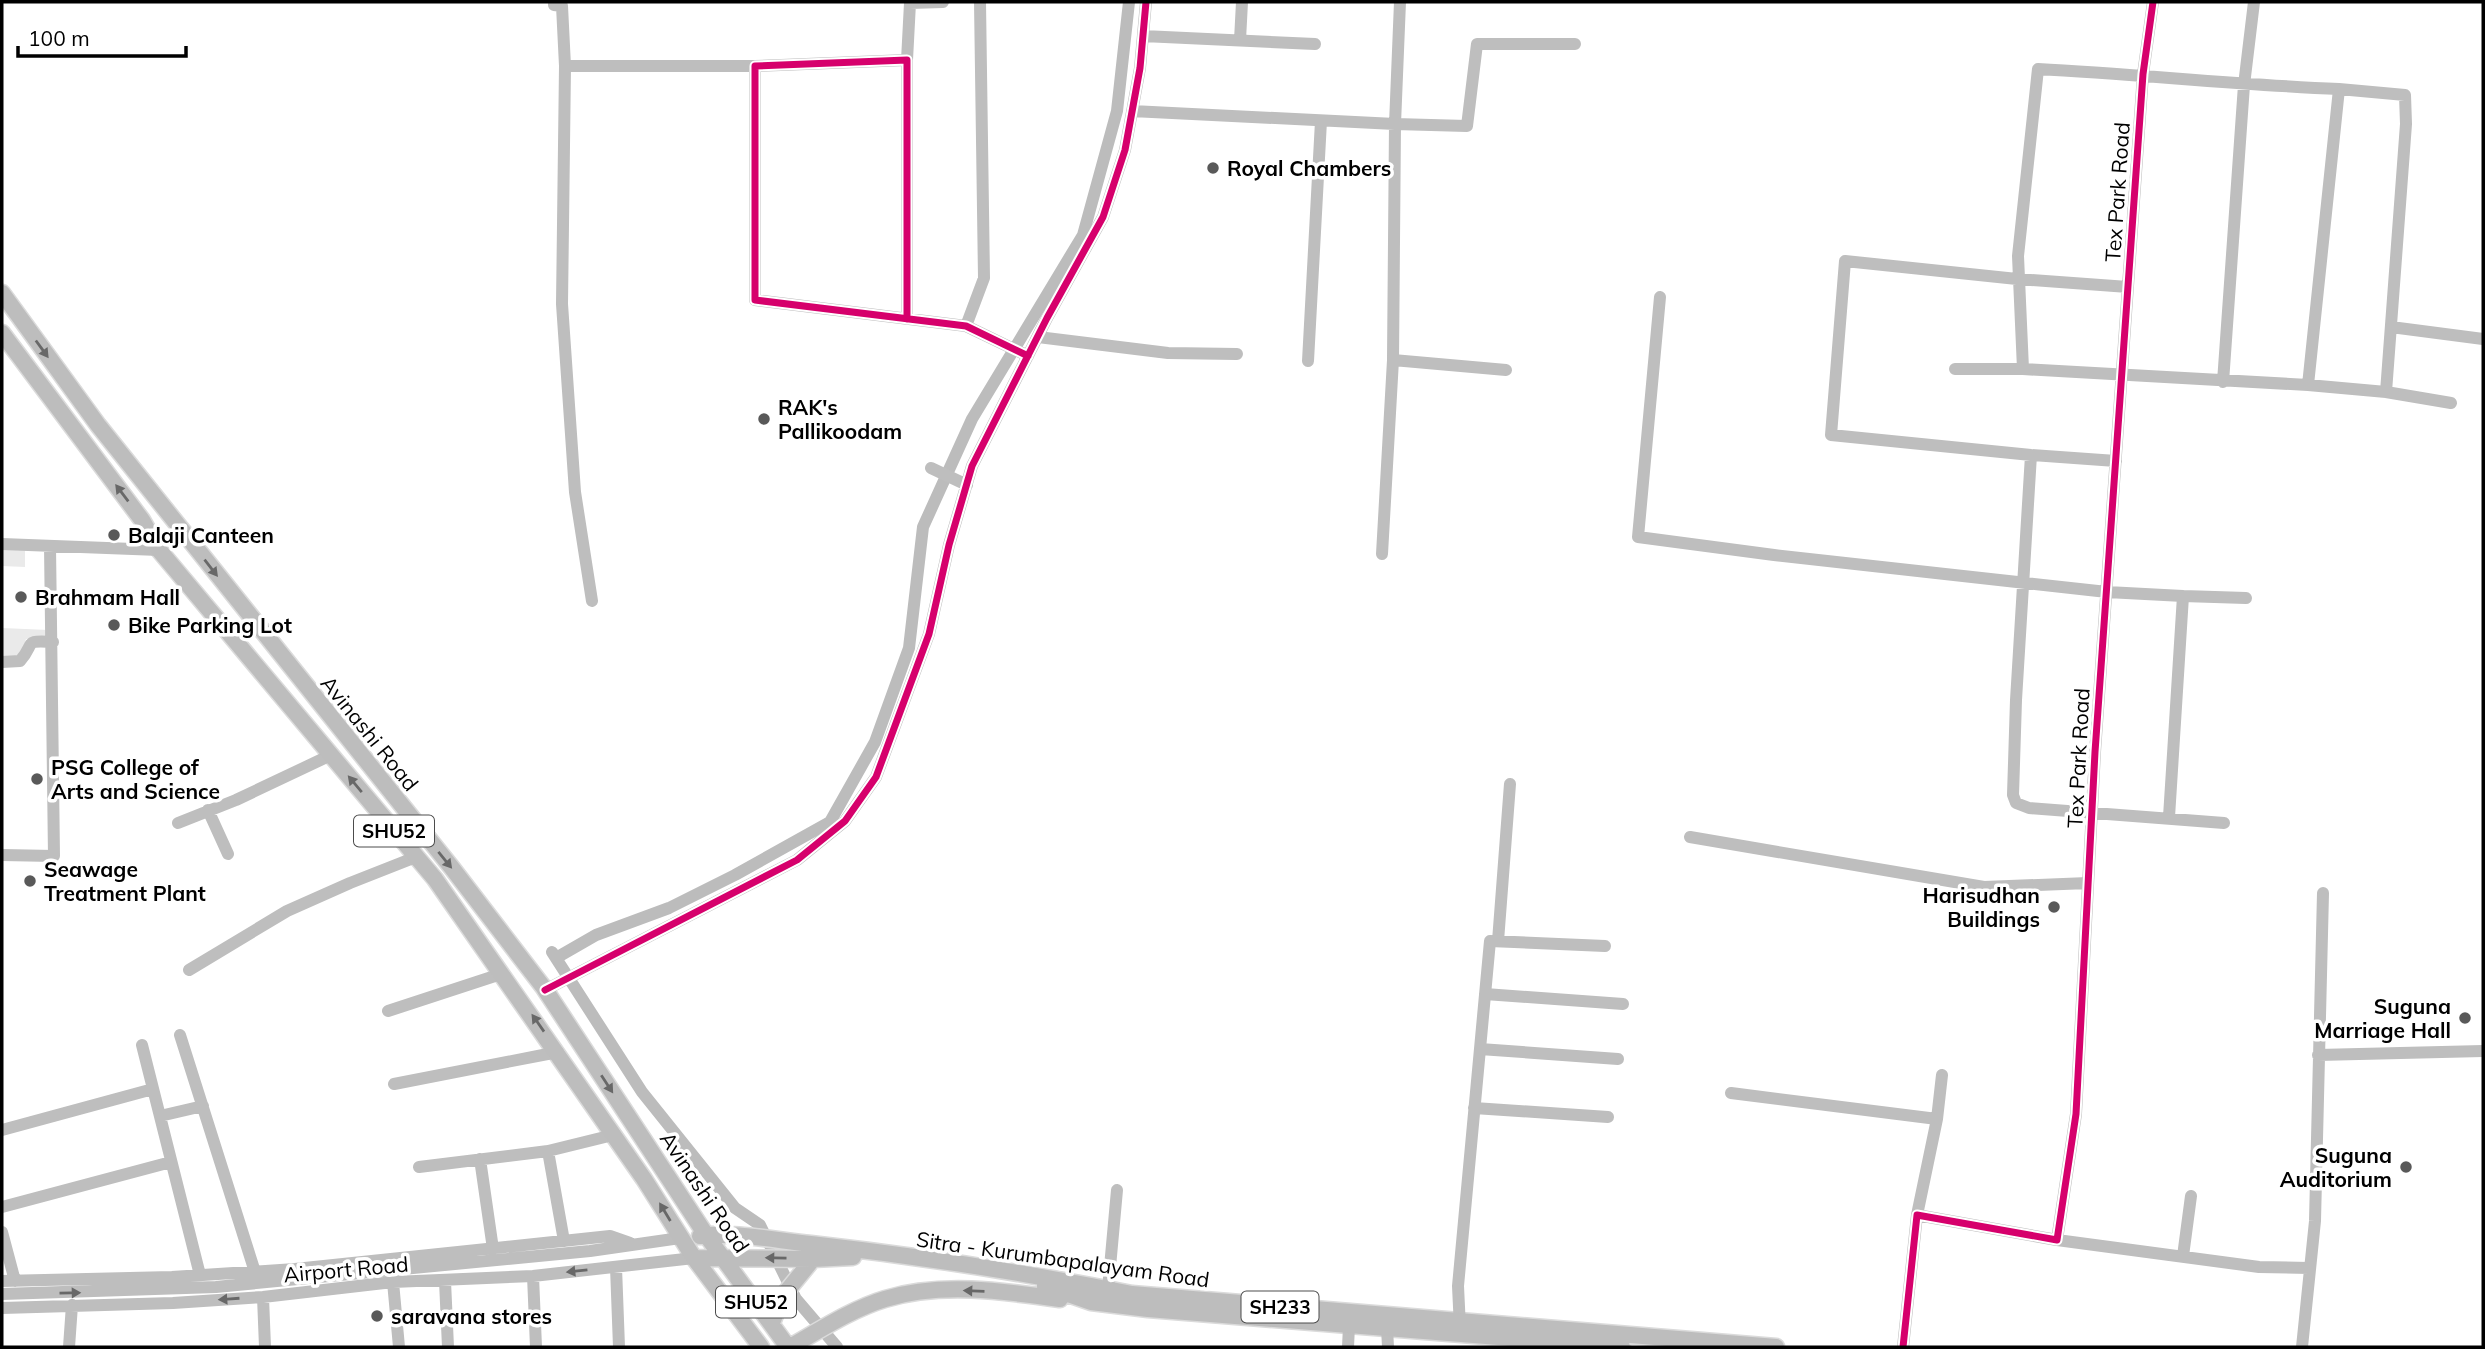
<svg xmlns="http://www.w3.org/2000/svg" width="2485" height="1349" font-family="Mulish,sans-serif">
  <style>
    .green { fill: #eaeaea }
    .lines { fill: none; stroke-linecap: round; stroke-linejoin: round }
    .canal { stroke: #bcbcbc; stroke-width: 12 }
    .major-casing { stroke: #dbdbdb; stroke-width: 19 }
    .minor { stroke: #bebebe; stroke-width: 12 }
    .major { stroke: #bdbdbd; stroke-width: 16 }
    .cycleway-casing { stroke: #fff; stroke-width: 11 }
    .cycleway { stroke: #d6006c; stroke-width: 7 }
    .oneway { fill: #686868 }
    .poi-dot { fill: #595959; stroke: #fff; stroke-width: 2.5 }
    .labels { text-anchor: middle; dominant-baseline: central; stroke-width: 7; stroke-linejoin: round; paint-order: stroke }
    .shield { fill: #fff; stroke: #4c4c4c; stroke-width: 2 }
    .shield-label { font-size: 19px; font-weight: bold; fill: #000 }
    .poi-label { font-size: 21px; font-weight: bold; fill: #000; stroke: #fff; text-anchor: start }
    .street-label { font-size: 21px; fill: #000; stroke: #fff }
  </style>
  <rect width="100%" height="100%" fill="#fff"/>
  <path class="green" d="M2,549L25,550V567L2,566Z
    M2,628L49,630L48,638L26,639L21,655L2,658Z"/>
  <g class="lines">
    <path class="canal" d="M552,952L642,1092L735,1208L760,1225L796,1299L837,1347
      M556,958L596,935L669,908L735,875L830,822L875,742L909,648L923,527L972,419L1083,235L1117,111L1129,2"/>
    <defs>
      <path id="major" d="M2,293L98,425L452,868L544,988L706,1235L788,1347
        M2,333L142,520L159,550L435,879L644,1179L694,1258L761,1347
        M700,1236C732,1231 779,1241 811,1244C918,1256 1027,1273 1132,1294L1776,1347
        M694,1258L813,1259L853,1257
        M1045,1286L1091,1302L1148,1309L1622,1347
        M772,1323L782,1297L813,1259
        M790,1347C820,1330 852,1309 885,1299C941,1282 1003,1291 1060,1299"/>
    </defs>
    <use href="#major" class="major-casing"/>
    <path class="minor" d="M554,2V5L562,6L565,66H755
      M1400,2L1395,124L1467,126L1477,44H1575
      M1143,36L1315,44
      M1240,40L1242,2
      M907,60L910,3L943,2
      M565,66L562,304L575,492L592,601
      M1132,111L1395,124L1393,360L1506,370
      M1660,297L1638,537L1774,555L2107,592L2183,596
      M907,319V60L755,66V300L966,326L1028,356
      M966,326L984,278L980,2
      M2391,327L2483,339
      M1038,337L1168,353L1237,354
      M1308,361L1321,121
      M1955,369H2023L2308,385L2386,392L2406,124L2405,95L2339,89L2308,385
      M2023,369L2018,256L2038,69C2138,74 2238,85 2339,89
      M2223,382L2244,85L2254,2
      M2386,392L2451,403
      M2031,455L2016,700L2013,795L2016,803L2029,808L2224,823
      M2116,461L2031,455L1831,435L1845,261L2017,279L2128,287
      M931,468L967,485
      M2,544L159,550
      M1382,554L1393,360
      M2,662L20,661C36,643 22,640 53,642
      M208,810L228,854
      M2169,817L2183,596L2246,598
      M178,823L236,800L331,755
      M1690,837L1984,887L2088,883
      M2,855L54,856L50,546
      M1498,941L1510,784
      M189,970L287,911L350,883L416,857
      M545,990L797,860L845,821L876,777L929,634L949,545L972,466L1047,318L1103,217L1125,150L1140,68L1146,2
      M1485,994L1623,1004
      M388,1011L501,974
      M180,1035L255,1272
      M142,1045L200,1275
      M1480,1049L1618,1059
      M2318,1055L2483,1051
      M394,1084L558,1052
      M1731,1093L1937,1119L1917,1215
      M1474,1108L1608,1117
      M160,1116L203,1106
      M1937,1119L1942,1075
      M2,1130L153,1089
      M548,1151L564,1241
      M480,1159L493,1249
      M419,1167L548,1151L613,1135
      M2,1207L171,1162
      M2,1232L15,1281
      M2057,1240L2259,1267L2309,1268
      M2183,1256L2191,1196
      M616,1267L619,1347
      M533,1276L536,1347
      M2,1281L172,1277L295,1269L610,1236L630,1243
      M445,1281L448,1347
      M393,1282L399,1347
      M1108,1289L1117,1190
      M2,1294L216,1287L590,1251L680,1238
      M263,1297L265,1347
      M2,1308L173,1303L263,1297L393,1282L533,1276L694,1258
      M1387,1328L1388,1347
      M1460,1328L1458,1286L1490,941L1605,946
      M69,1347L72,1305
      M1348,1347L1349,1326
      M1903,1347L1917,1215L2057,1240L2076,1114L2095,752L2143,74L2153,2
      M2302,1347L2315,1221L2323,893"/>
    <use href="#major" class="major"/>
    <defs>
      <path id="cycleway" d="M907,319V60L755,66V300L966,326L1028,356
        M545,990L797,860L845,821L876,777L929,634L949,545L972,466L1047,318L1103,217L1125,150L1140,68L1146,2
        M1903,1347L1917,1215L2057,1240L2076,1114L2095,752L2143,74L2153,2"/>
    </defs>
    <use href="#cycleway" class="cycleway-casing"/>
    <use href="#cycleway" class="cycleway"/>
  </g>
  <defs><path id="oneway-solid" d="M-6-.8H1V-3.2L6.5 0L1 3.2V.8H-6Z" transform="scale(1.75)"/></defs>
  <g class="oneway">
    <use href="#oneway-solid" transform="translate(42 349) rotate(54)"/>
    <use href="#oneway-solid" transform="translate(122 493) rotate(-127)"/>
    <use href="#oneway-solid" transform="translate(211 568) rotate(52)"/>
    <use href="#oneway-solid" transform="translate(355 784) rotate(-130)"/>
    <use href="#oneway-solid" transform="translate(445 860) rotate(51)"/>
    <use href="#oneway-solid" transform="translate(538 1023) rotate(-125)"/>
    <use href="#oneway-solid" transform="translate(607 1084) rotate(57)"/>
    <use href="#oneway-solid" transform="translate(665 1212) rotate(-121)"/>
    <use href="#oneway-solid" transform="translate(776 1258) rotate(-179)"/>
    <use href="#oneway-solid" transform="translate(577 1271) rotate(174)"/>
    <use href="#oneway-solid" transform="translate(974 1291) rotate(-178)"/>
    <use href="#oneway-solid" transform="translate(70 1293) rotate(-1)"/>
    <use href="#oneway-solid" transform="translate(229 1299) rotate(176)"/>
  </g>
  <g class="poi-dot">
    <circle cx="1213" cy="168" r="7"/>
    <circle cx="764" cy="419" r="7"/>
    <circle cx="114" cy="535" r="7"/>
    <circle cx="21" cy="597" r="7"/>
    <circle cx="114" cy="625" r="7"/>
    <circle cx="37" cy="779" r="7"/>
    <circle cx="30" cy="881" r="7"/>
    <circle cx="2054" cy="907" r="7"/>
    <circle cx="2465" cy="1018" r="7"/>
    <circle cx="2406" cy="1167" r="7"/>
    <circle cx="377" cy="1316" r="7"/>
  </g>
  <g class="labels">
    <g class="shield">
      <rect x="354" y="815.5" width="80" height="31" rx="5"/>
      <rect x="716" y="1286.5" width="80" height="31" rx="5"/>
      <rect x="1241.5" y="1291.5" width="77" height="31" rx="5"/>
    </g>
    <g class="shield-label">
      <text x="394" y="831">SHU52</text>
      <text x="756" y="1302">SHU52</text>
      <text x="1280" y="1307">SH233</text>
    </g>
    <g class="poi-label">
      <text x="1227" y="168">Royal Chambers</text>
      <text x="778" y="407">RAK's<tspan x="778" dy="24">Pallikoodam</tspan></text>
      <text x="128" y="535">Balaji Canteen</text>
      <text x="35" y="597">Brahmam Hall</text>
      <text x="128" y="625">Bike Parking Lot</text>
      <text x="51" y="767">PSG College of<tspan x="51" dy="24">Arts and Science</tspan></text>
      <text x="44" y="869">Seawage<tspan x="44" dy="24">Treatment Plant</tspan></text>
      <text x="2040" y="895" text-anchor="end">Harisudhan<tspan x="2040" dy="24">Buildings</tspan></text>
      <text x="2451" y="1006" text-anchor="end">Suguna<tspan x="2451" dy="24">Marriage Hall</tspan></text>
      <text x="2392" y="1155" text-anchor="end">Suguna<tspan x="2392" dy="24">Auditorium</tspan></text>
      <text x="391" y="1316">saravana stores</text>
    </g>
    <g class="street-label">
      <text transform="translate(2117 192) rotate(-86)">Tex Park Road</text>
      <text transform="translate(370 733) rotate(51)">Avinashi Road</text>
      <text transform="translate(2078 758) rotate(-87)">Tex Park Road</text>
      <text transform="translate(705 1192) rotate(56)">Avinashi Road</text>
      <text transform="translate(1063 1259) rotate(8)">Sitra - Kurumbapalayam Road</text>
      <text transform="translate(346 1269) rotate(-5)">Airport Road</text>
    </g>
  </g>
  <rect width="2485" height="1349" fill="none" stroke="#000000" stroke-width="7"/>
  <path d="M18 46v10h168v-10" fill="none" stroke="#000000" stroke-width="3.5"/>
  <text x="28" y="46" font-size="21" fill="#000000" stroke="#ffffff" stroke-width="5" paint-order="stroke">100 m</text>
</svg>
